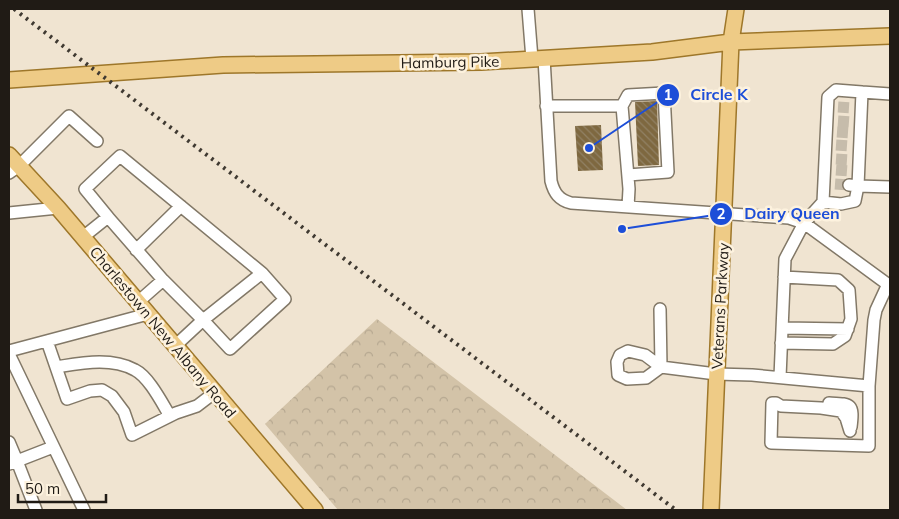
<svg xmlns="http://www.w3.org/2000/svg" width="899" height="519" font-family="Mulish,sans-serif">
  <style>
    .forest { fill: url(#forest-crowns) }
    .building { fill: url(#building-back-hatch) }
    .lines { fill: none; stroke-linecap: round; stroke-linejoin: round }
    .minor-tunnel { stroke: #c6bcab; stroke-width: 11; stroke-dasharray: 11 5.5; stroke-linecap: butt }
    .minor-casing { stroke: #827867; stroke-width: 14 }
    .major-casing { stroke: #9e772a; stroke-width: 18 }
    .minor { stroke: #fff; stroke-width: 11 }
    .major { stroke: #eecb86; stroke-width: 15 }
    .rail { stroke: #3f3931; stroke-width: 4; stroke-dasharray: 2.5 5; stroke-linecap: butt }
    .labels { text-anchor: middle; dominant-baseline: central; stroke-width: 5; stroke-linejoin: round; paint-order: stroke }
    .street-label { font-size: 15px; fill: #201b15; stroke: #fdf2de }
    .leader { fill: none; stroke: #1d4ed8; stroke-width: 2 }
    .callout-dot { fill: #1d4ed8; stroke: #fdf2de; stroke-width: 2 }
    .mark-label { font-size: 15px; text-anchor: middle; font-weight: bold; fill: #fff }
    .callout-label { font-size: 16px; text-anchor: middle; font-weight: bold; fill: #1d4ed8; stroke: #fdf2de; stroke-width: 5; stroke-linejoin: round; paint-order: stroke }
  </style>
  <defs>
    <pattern id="forest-crowns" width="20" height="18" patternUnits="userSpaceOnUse" patternTransform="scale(1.25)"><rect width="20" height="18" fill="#d3c3a8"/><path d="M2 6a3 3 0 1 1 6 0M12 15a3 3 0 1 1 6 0" fill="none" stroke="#b5a790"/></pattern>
    <pattern id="building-back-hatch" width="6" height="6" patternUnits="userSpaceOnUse" patternTransform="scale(1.25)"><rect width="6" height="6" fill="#7e6840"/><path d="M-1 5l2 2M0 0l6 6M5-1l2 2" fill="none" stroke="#918164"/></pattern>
  </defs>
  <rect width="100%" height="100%" fill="#f0e4d1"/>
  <path class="forest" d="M377,319L627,510H338L265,424Z"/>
  <path class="building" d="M657,101L659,165L638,166L635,102Z
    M601,125L603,170L578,171L575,126Z"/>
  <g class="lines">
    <path class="minor-tunnel" d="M838,107L853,108
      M838,121L852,122
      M837,132L851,133
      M836,145L850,146
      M836,159L851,160
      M836,170L849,171
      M835,184L849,185"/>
    <defs>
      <path id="minor" d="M528,9L532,59
        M544,58L551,181C554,193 559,200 571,203L789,218L804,223L890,286
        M890,94L862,92L858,186L890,187
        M546,106H622L629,189L628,207
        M622,106L628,95L664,93L668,172L628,175
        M9,173L19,166L69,116L97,141
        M823,202L841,204L855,201L858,186L849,185
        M9,213L58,208
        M108,217L85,189L120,156L262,273
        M83,237L108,217L163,280L138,302
        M136,250L181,206
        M163,280L203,320L262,273L285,299L230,349L203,320L175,346
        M660,309L661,367
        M782,328L848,329
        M47,341L67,399L90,391L102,390L112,396L124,412L132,435L176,413L197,406L214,393
        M781,343L833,344L845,336L851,319L849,290L838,280L784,277
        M9,351L148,314
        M9,354L84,510
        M56,367C82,363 111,357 135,370C149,377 162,403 170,416
        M661,367L646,378L627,379L618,375L617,362L620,355L628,351L645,355L661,367L716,374L752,375L869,386V446L771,443L772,403H776L781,406L821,408L841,411L846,418L850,431
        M780,377L785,259L804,223L823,202L828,97L836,90L862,92
        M869,386L874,320L876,310L888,284
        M829,403C851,404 854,403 851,427
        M9,442L17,461L9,464
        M36,510L17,461L53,447"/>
      <path id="major" d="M9,80L223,65L481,62L652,52L731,42L890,36
        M9,155L58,208L315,510
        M711,510L731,42L736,9"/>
    </defs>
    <use href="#minor" class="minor-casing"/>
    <use href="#major" class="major-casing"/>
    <use href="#minor" class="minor"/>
    <use href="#major" class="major"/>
    <path class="rail" d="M14,9L676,510"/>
  </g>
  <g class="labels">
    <g class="street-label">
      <text transform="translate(450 62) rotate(-1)">Hamburg Pike</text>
      <text transform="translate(720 306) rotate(-87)">Veterans Parkway</text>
      <text transform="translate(163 332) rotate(50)">Charlestown New Albany Road</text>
    </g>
  </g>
  <path class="leader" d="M589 148L668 95M622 229L721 214"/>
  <g class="callout-dot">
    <circle cx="589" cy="148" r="5"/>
    <circle cx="622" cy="229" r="5"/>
    <circle cx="668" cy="95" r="12"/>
    <circle cx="721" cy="214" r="12"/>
  </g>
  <g class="mark-label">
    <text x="668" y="100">1</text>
    <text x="721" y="219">2</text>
  </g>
  <g class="callout-label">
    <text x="719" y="100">Circle K</text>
    <text x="792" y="219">Dairy Queen</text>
  </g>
  <rect width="899" height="519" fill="none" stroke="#201b15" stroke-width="20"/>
  <path d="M18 494v8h88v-8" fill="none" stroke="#201b15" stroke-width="2.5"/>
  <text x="25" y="494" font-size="15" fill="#201b15" stroke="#fdf2de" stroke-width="4" paint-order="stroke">50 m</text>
</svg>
